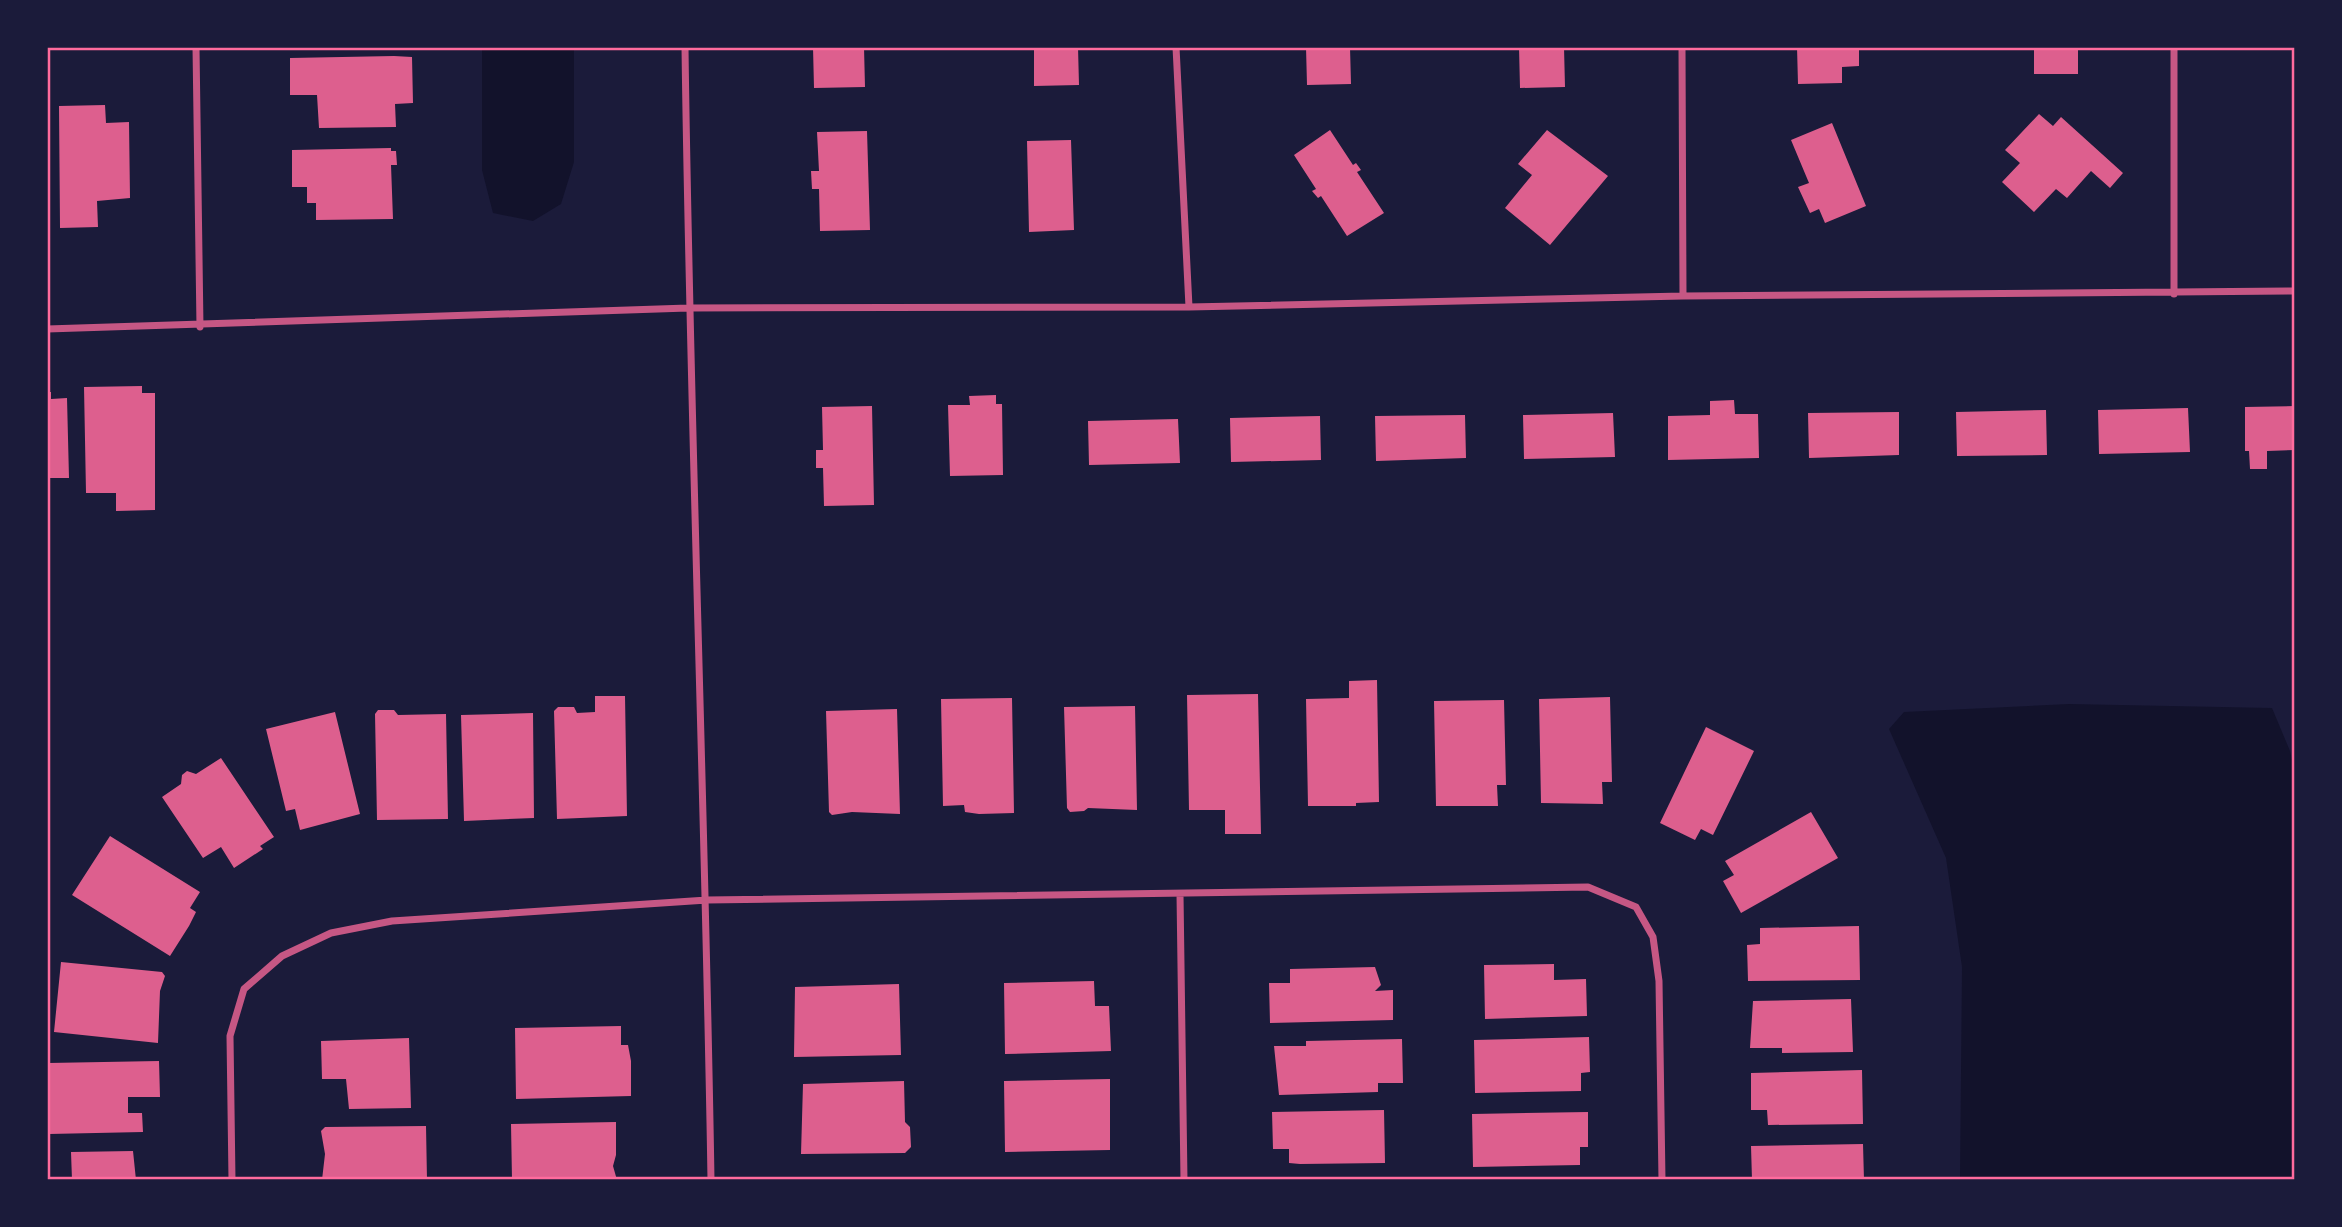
<svg xmlns="http://www.w3.org/2000/svg" width="2342" height="1227" font-family="Inter,sans-serif">
  <style>
    .water { fill: #12122b }
    .building { fill: #dd5f8e }
    .lines { fill: none; stroke-linecap: round; stroke-linejoin: round }
    .minor { stroke: #c65784; stroke-width: 7 }
    .neatline { fill: none; stroke: #ff6b9d; stroke-width: 2.5 }
  </style>
  <rect width="100%" height="100%" fill="#1b1b3a"/>
  <path class="water" d="M482,47H574V162L561,204L533,221L493,213L482,170Z
    M2069,704L2272,708L2290,751L2295,773V1180H1960L1962,967L1946,858L1889,729L1904,712Z"/>
  <path class="building" d="M813,47H864L865,87L814,88Z
    M1034,47H1078L1079,85L1034,86Z
    M1306,47H1350L1351,84L1307,85Z
    M1519,47H1564L1565,87L1520,88Z
    M1797,47H1859V66L1842,67V83L1798,84Z
    M2034,47H2078V74H2034Z
    M394,56L412,57L413,103L395,104L396,127L319,128L317,95H290V58Z
    M105,105L106,123L129,122L130,198L97,201L98,227L60,228L59,106Z
    M2039,114L2053,126L2061,117L2123,173L2110,188L2091,171L2067,198L2056,189L2034,212L2002,182L2020,163L2005,150Z
    M1832,123L1866,206L1825,223L1819,209L1810,213L1798,187L1809,183L1791,140Z
    M1330,130L1353,165L1356,163L1361,170L1357,172L1384,213L1347,236L1321,196L1318,198L1312,191L1316,189L1294,155Z
    M1547,130L1608,176L1550,245L1505,208L1532,175L1518,164Z
    M867,131L870,230L820,231L819,189H812L811,171H819L817,132Z
    M1071,140L1074,230L1029,232L1027,141Z
    M391,148V151H396L397,165H391L393,219L316,220V203H307V187H292V150Z
    M142,386V393H155V510L116,511V493H86L84,387Z
    M47,392H51V399L67,398L69,478H47Z
    M996,395V404H1002L1003,475L950,476L948,405H970L969,396Z
    M1734,400L1735,414H1758L1759,458L1668,460V416L1710,415V401Z
    M872,406L874,505L824,506L823,468H816V450H823L822,407Z
    M2295,406V450L2267,451V469H2250L2249,451H2245V407Z
    M2188,408L2190,452L2099,454L2098,410Z
    M2046,410L2047,455L1957,456L1956,412Z
    M1899,412V455L1809,458L1808,413Z
    M1613,413L1615,457L1524,459L1523,415Z
    M1465,415L1466,458L1376,461L1375,416Z
    M1320,416L1321,460L1231,462L1230,418Z
    M1178,419L1180,463L1089,465L1088,421Z
    M1377,680L1379,802L1356,803V806H1308L1306,699L1349,698V681Z
    M1258,694L1261,834H1225V810H1189L1187,695Z
    M595,696H625L627,816L557,819L554,711L558,707H574L577,713L595,712Z
    M1610,697L1612,782H1602L1603,804L1541,803L1539,699Z
    M1012,698L1014,813L979,814L965,812L964,805L943,806L941,699Z
    M1504,700L1506,785H1497L1498,806H1436L1434,701Z
    M1135,706L1137,810L1088,808L1084,811L1070,812L1067,808L1064,707Z
    M897,709L900,814L852,812L832,815L829,812L826,711Z
    M378,710H394L398,715L446,714L448,819L377,820L375,714Z
    M335,712L360,814L300,830L295,809L286,811L266,729Z
    M533,713L534,818L464,821L461,715Z
    M1706,727L1754,751L1713,835L1701,829L1695,840L1660,823Z
    M221,758L274,837L260,846L263,849L234,868L221,847L203,858L162,797L181,784L182,775L187,771L196,774Z
    M1811,812L1838,858L1741,913L1723,881L1734,875L1725,861Z
    M110,836L200,892L190,908L196,912L189,926L170,956L72,895Z
    M1859,926L1860,980L1748,981L1747,945L1760,944V928Z
    M61,962L162,972L165,976L160,991L158,1043L54,1032Z
    M1554,964V980L1586,979L1587,1016L1485,1019L1484,965Z
    M1375,967L1381,985L1375,991L1393,990V1020L1270,1023L1269,983H1290V969Z
    M1094,981L1095,1006H1109L1111,1051L1005,1054L1004,983Z
    M899,984L901,1055L794,1057L795,987Z
    M1851,999L1853,1052L1782,1053V1048H1750L1753,1001Z
    M621,1026V1045H628L631,1061V1096L516,1099L515,1028Z
    M1589,1037L1590,1072L1581,1073V1091L1475,1093L1474,1040Z
    M409,1038L411,1108L349,1109L346,1079H322L321,1041Z
    M1402,1039L1403,1083H1378V1092L1279,1095L1274,1046H1306V1041Z
    M159,1061L160,1097H128V1113H142L143,1132L49,1134L48,1063Z
    M1862,1070L1863,1124L1768,1125L1767,1110H1751V1073Z
    M1110,1079V1150L1005,1152L1004,1081Z
    M904,1081L905,1122L910,1127L911,1147L905,1153L801,1154L803,1084Z
    M1384,1110L1385,1163L1300,1164L1289,1163V1149H1273L1272,1112Z
    M1588,1112V1147H1580V1165L1473,1167L1472,1114Z
    M616,1122V1155L613,1166L617,1180H512L511,1124Z
    M426,1126L427,1180H322L325,1154L321,1131L325,1127Z
    M1863,1144L1864,1180H1752L1751,1146Z
    M133,1151L136,1180H72L71,1152Z"/>
  <g class="lines">
    <path class="minor" d="M196,47L200,327
      M685,47C690,425 705,802 711,1180
      M1176,47L1189,307
      M1682,47L1683,296
      M2174,47V294
      M47,329L688,308L1189,307L1683,296L2295,291
      M1180,894L1184,1180
      M232,1180L230,1036L244,989L282,956L331,933L392,921L707,900L1588,887L1636,907L1653,937L1659,981L1662,1180"/>
  </g>
  <rect width="2342" height="1227" fill="none" stroke="#1b1b3a" stroke-width="98"/>
  <rect x="49" y="49" width="2244" height="1129" class="neatline"/>
</svg>
